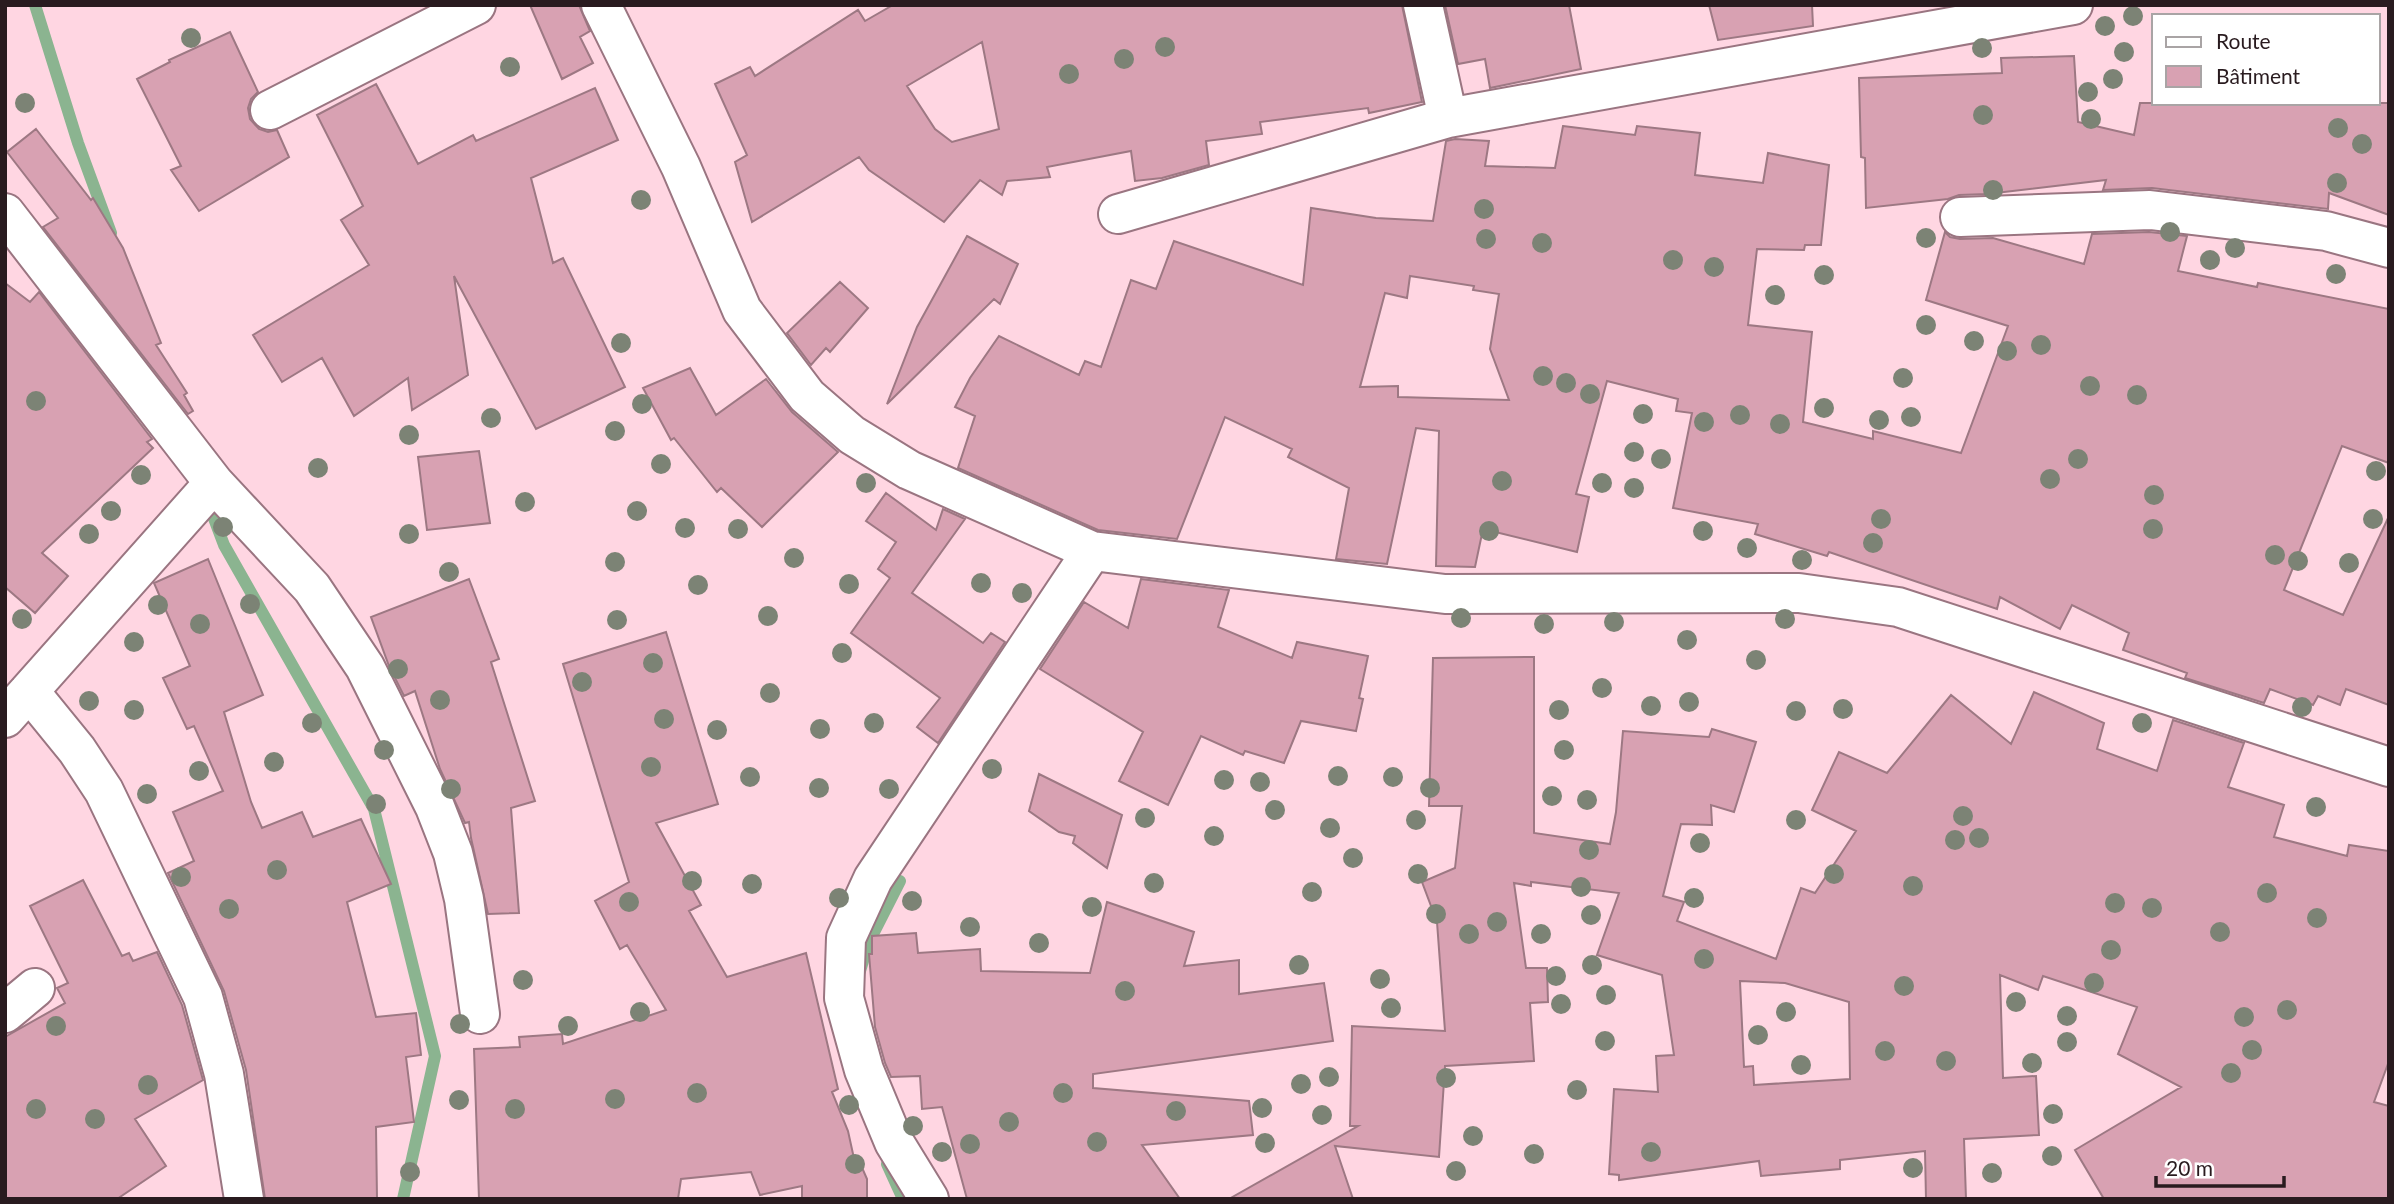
<svg xmlns="http://www.w3.org/2000/svg" width="2394" height="1204" font-family="Lato,sans-serif">
  <style>
    .lines { fill: none; stroke-linecap: round; stroke-linejoin: round }
    .stream { stroke: #8bb490; stroke-width: 12 }
    .building { fill: #d8a1b2; stroke: #9d7883; stroke-width: 2; fill-rule: evenodd }
    .minor-casing { stroke: #9a7581; stroke-width: 42 }
    .minor { stroke: #fff; stroke-width: 38 }
    .tree { fill: #7c8375 }
  </style>
  <rect width="100%" height="100%" fill="#ffd6e2"/>
  <g class="lines">
    <path class="stream" d="M35,5L78,143L111,233
      M207,500L224,545L374,809L435,1056L403,1199
      M860,971L868,944L900,881
      M887,1164L903,1199"/>
  </g>
  <path class="building" d="M530,5H579L590,31L580,37L593,63L562,79Z
    M893,5H1402L1422,102L1369,113L1368,108L1260,122L1262,134L1206,141L1209,165L1162,178L1135,181L1131,151L1047,167L1050,177L1007,181L1002,195L980,180L944,222L869,170L859,157L752,222L735,162L747,155L715,84L750,67L755,76L858,10L865,21ZM982,42L999,129L952,142L935,129L907,86Z
    M1445,5H1569L1581,69L1490,88L1485,59L1458,64Z
    M1709,5H1812L1813,26L1718,40Z
    M230,32L258,92L251,99L248,108L250,119L259,129L268,132L277,130L289,157L199,211L171,170L181,166L137,79L170,62L169,60Z
    M2074,56L2078,122L2134,135L2140,103H2389V215L2329,193L2328,209L2152,188L2103,190L2106,180L1987,194L1959,195L1948,199L1866,208L1865,158L1861,157L1859,78L2002,73L2001,58Z
    M376,84L418,164L473,135L476,141L595,88L618,140L531,178L553,263L563,258L625,387L536,429L454,276L468,375L412,410L408,378L354,416L322,358L282,382L253,335L369,265L341,220L363,206L317,115Z
    M1563,126L1635,135L1637,126L1700,133L1695,175L1763,183L1768,153L1829,165L1821,245H1805L1804,250L1757,249L1748,325L1812,332L1803,422L1873,439V431L1961,453L2008,326L1926,300L1945,232L1950,237L1960,239L1993,238L2084,264L2092,234L2149,232L2187,236L2178,271L2257,287L2258,283L2389,309V463L2342,446L2284,590L2343,615L2389,516V705L2346,689L2340,705L2318,696L2313,705L2270,689L2264,703L2185,678L2187,673L2123,650L2129,633L2072,605L2060,629L2000,597L1997,609L1829,552L1827,556L1755,534L1758,524L1673,508L1692,413L1676,411L1678,399L1607,381L1576,494L1589,497L1577,552L1483,529L1475,567L1436,566L1439,431L1416,428L1387,564L1336,559L1349,488L1288,457L1292,449L1225,417L1177,539L1098,530L958,468L975,416L955,407L970,378L999,336L1079,375L1085,361L1101,367L1131,280L1156,289L1174,241L1303,285L1311,208L1376,218L1433,221L1446,141L1455,139L1489,141L1485,166L1555,168ZM1410,276L1474,286L1473,290L1499,294L1490,349L1509,400L1398,397V386L1360,387L1385,293L1407,298Z
    M36,129L91,200L93,198L123,248L161,343L156,345L187,393L184,395L193,411L188,414L43,227L58,218L7,152Z
    M967,236L1018,264L1000,304L994,299L887,404L917,327Z
    M840,282L868,308L830,352L826,348L811,365L787,333Z
    M5,283L30,302L39,292L152,439L147,442L153,448L42,553L68,576L35,613L5,587Z
    M690,368L716,415L766,379L792,412L838,452L762,527L721,488L717,492L674,438L671,440L643,388Z
    M479,451L490,523L427,530L418,457Z
    M886,493L936,530L943,509L965,519L912,593L983,643L991,633L1005,642L938,743L917,727L940,698L851,633L890,578L878,569L896,542L866,521Z
    M208,559L263,695L224,712L251,802L262,828L302,812L313,837L361,819L391,884L347,902L376,1017L416,1013L421,1055L406,1057L414,1122L376,1127L377,1199H265L246,1070L224,991L168,873L194,861L173,812L223,791L194,726L187,729L163,678L190,666L154,583Z
    M469,579L499,659L491,662L535,801L511,808L519,913L488,914L471,838L469,822L465,823L440,769L415,691L404,696L389,666L371,617Z
    M1141,579L1229,590L1218,627L1292,658L1297,642L1368,656L1359,698L1363,699L1356,731L1301,721L1284,763L1245,751L1243,755L1201,736L1168,805L1119,781L1143,732L1040,669L1084,602L1128,628Z
    M666,632L718,804L656,823L701,905L689,911L727,977L806,953L838,1089L832,1092L848,1131L855,1163H860L867,1179V1199H802V1186L760,1195L751,1172L681,1179L678,1199H479L474,1049L520,1047L519,1037L562,1034L563,1044L666,1010L627,945L620,949L595,901L629,882L563,664Z
    M1534,657V833L1610,844L1616,812L1623,731L1709,737L1712,729L1756,742L1734,812L1711,805L1712,825L1681,824L1663,896L1684,902L1677,921L1776,959L1801,888L1815,893L1856,831L1812,810L1839,752L1887,773L1951,695L2011,744L2034,692L2104,723L2097,749L2157,771L2173,720L2244,743L2228,787L2284,805L2274,837L2347,856L2349,845L2389,851V1061L2374,1102L2389,1106V1199H2104L2075,1150L2181,1087L2118,1054L2137,1007L2043,976L2038,990L2000,975L2003,1078L2036,1076L2039,1135L1964,1139L1966,1199H1926L1925,1151L1840,1160V1169L1761,1176L1759,1161L1619,1180V1175L1609,1174L1614,1089L1658,1092L1656,1056L1674,1055L1662,975L1597,955L1619,893L1531,882V886L1514,883L1526,968H1547L1548,1002L1530,1003L1534,1061L1445,1066L1439,1157L1335,1146L1353,1199H1229L1358,1126H1350L1352,1026L1445,1031L1437,922L1422,882L1455,868L1462,806H1429L1433,658ZM1740,981L1785,983L1849,1002L1850,1079L1754,1085L1753,1066L1744,1067Z
    M1039,774L1122,815L1107,868L1073,843L1075,836L1059,832L1029,811Z
    M83,880L122,956L129,953L133,961L157,952L182,1005L203,1080L135,1119L166,1166L117,1199H5V1037L65,1003L57,988L68,983L30,906Z
    M1107,902L1194,932L1184,966L1239,960V994L1324,983L1333,1041L1093,1074V1088L1249,1101L1253,1135L1142,1145L1180,1199H967L942,1107L922,1109L920,1076L891,1077L885,1063L875,1027L869,954H872V936L916,933L918,953L980,949L981,971L1090,973Z"/>
  <g class="lines">
    <defs>
      <path id="minor" d="M601,5L681,167L742,310L807,396L852,435L909,470L1092,551L1445,594L1799,593L1898,607L2389,767
        M1423,5L1448,118
        M270,110L476,5
        M5,213L214,483L312,588L365,667L435,807L453,853L464,899L480,1014
        M1118,214L1448,118L2073,5
        M1960,217L2150,210L2326,231L2389,248
        M29,691L77,750L104,791L203,997L224,1074L244,1199
        M5,718L214,483
        M5,1013L35,988
        M929,1199L894,1142L864,1070L844,998L846,938L873,879L1092,551"/>
    </defs>
    <use href="#minor" class="minor-casing"/>
    <use href="#minor" class="minor"/>
  </g>
  <g class="tree">
    <circle cx="2133" cy="16" r="10"/>
    <circle cx="2105" cy="26" r="10"/>
    <circle cx="191" cy="38" r="10"/>
    <circle cx="1165" cy="47" r="10"/>
    <circle cx="1982" cy="48" r="10"/>
    <circle cx="2124" cy="52" r="10"/>
    <circle cx="1124" cy="59" r="10"/>
    <circle cx="510" cy="67" r="10"/>
    <circle cx="1069" cy="74" r="10"/>
    <circle cx="2113" cy="79" r="10"/>
    <circle cx="2088" cy="92" r="10"/>
    <circle cx="25" cy="103" r="10"/>
    <circle cx="1983" cy="115" r="10"/>
    <circle cx="2091" cy="119" r="10"/>
    <circle cx="2338" cy="128" r="10"/>
    <circle cx="2362" cy="144" r="10"/>
    <circle cx="2337" cy="183" r="10"/>
    <circle cx="1993" cy="190" r="10"/>
    <circle cx="641" cy="200" r="10"/>
    <circle cx="1484" cy="209" r="10"/>
    <circle cx="2170" cy="232" r="10"/>
    <circle cx="1926" cy="238" r="10"/>
    <circle cx="1486" cy="239" r="10"/>
    <circle cx="1542" cy="243" r="10"/>
    <circle cx="2235" cy="248" r="10"/>
    <circle cx="1673" cy="260" r="10"/>
    <circle cx="2210" cy="260" r="10"/>
    <circle cx="1714" cy="267" r="10"/>
    <circle cx="2336" cy="274" r="10"/>
    <circle cx="1824" cy="275" r="10"/>
    <circle cx="1775" cy="295" r="10"/>
    <circle cx="1926" cy="325" r="10"/>
    <circle cx="1974" cy="341" r="10"/>
    <circle cx="621" cy="343" r="10"/>
    <circle cx="2041" cy="345" r="10"/>
    <circle cx="2007" cy="351" r="10"/>
    <circle cx="1543" cy="376" r="10"/>
    <circle cx="1903" cy="378" r="10"/>
    <circle cx="1566" cy="383" r="10"/>
    <circle cx="2090" cy="386" r="10"/>
    <circle cx="1590" cy="394" r="10"/>
    <circle cx="2137" cy="395" r="10"/>
    <circle cx="36" cy="401" r="10"/>
    <circle cx="642" cy="404" r="10"/>
    <circle cx="1824" cy="408" r="10"/>
    <circle cx="1643" cy="414" r="10"/>
    <circle cx="1740" cy="415" r="10"/>
    <circle cx="1911" cy="417" r="10"/>
    <circle cx="491" cy="418" r="10"/>
    <circle cx="1879" cy="420" r="10"/>
    <circle cx="1704" cy="422" r="10"/>
    <circle cx="1780" cy="424" r="10"/>
    <circle cx="615" cy="431" r="10"/>
    <circle cx="409" cy="435" r="10"/>
    <circle cx="1634" cy="452" r="10"/>
    <circle cx="1661" cy="459" r="10"/>
    <circle cx="2078" cy="459" r="10"/>
    <circle cx="661" cy="464" r="10"/>
    <circle cx="318" cy="468" r="10"/>
    <circle cx="2376" cy="471" r="10"/>
    <circle cx="141" cy="475" r="10"/>
    <circle cx="2050" cy="479" r="10"/>
    <circle cx="1502" cy="481" r="10"/>
    <circle cx="866" cy="483" r="10"/>
    <circle cx="1602" cy="483" r="10"/>
    <circle cx="1634" cy="488" r="10"/>
    <circle cx="2154" cy="495" r="10"/>
    <circle cx="525" cy="502" r="10"/>
    <circle cx="111" cy="511" r="10"/>
    <circle cx="637" cy="511" r="10"/>
    <circle cx="1881" cy="519" r="10"/>
    <circle cx="2373" cy="519" r="10"/>
    <circle cx="223" cy="527" r="10"/>
    <circle cx="685" cy="528" r="10"/>
    <circle cx="738" cy="529" r="10"/>
    <circle cx="2153" cy="529" r="10"/>
    <circle cx="1489" cy="531" r="10"/>
    <circle cx="1703" cy="531" r="10"/>
    <circle cx="89" cy="534" r="10"/>
    <circle cx="409" cy="534" r="10"/>
    <circle cx="1873" cy="543" r="10"/>
    <circle cx="1747" cy="548" r="10"/>
    <circle cx="2275" cy="555" r="10"/>
    <circle cx="794" cy="558" r="10"/>
    <circle cx="1802" cy="560" r="10"/>
    <circle cx="2298" cy="561" r="10"/>
    <circle cx="615" cy="562" r="10"/>
    <circle cx="2349" cy="563" r="10"/>
    <circle cx="449" cy="572" r="10"/>
    <circle cx="981" cy="583" r="10"/>
    <circle cx="849" cy="584" r="10"/>
    <circle cx="698" cy="585" r="10"/>
    <circle cx="1022" cy="593" r="10"/>
    <circle cx="250" cy="604" r="10"/>
    <circle cx="158" cy="605" r="10"/>
    <circle cx="768" cy="616" r="10"/>
    <circle cx="1461" cy="618" r="10"/>
    <circle cx="22" cy="619" r="10"/>
    <circle cx="1785" cy="619" r="10"/>
    <circle cx="617" cy="620" r="10"/>
    <circle cx="1614" cy="622" r="10"/>
    <circle cx="200" cy="624" r="10"/>
    <circle cx="1544" cy="624" r="10"/>
    <circle cx="1687" cy="640" r="10"/>
    <circle cx="134" cy="642" r="10"/>
    <circle cx="842" cy="653" r="10"/>
    <circle cx="1756" cy="660" r="10"/>
    <circle cx="653" cy="663" r="10"/>
    <circle cx="398" cy="669" r="10"/>
    <circle cx="582" cy="682" r="10"/>
    <circle cx="1602" cy="688" r="10"/>
    <circle cx="770" cy="693" r="10"/>
    <circle cx="440" cy="700" r="10"/>
    <circle cx="89" cy="701" r="10"/>
    <circle cx="1689" cy="702" r="10"/>
    <circle cx="1651" cy="706" r="10"/>
    <circle cx="2302" cy="707" r="10"/>
    <circle cx="1843" cy="709" r="10"/>
    <circle cx="134" cy="710" r="10"/>
    <circle cx="1559" cy="710" r="10"/>
    <circle cx="1796" cy="711" r="10"/>
    <circle cx="664" cy="719" r="10"/>
    <circle cx="312" cy="723" r="10"/>
    <circle cx="874" cy="723" r="10"/>
    <circle cx="2142" cy="723" r="10"/>
    <circle cx="820" cy="729" r="10"/>
    <circle cx="717" cy="730" r="10"/>
    <circle cx="384" cy="750" r="10"/>
    <circle cx="1564" cy="750" r="10"/>
    <circle cx="274" cy="762" r="10"/>
    <circle cx="651" cy="767" r="10"/>
    <circle cx="992" cy="769" r="10"/>
    <circle cx="199" cy="771" r="10"/>
    <circle cx="1338" cy="776" r="10"/>
    <circle cx="750" cy="777" r="10"/>
    <circle cx="1393" cy="777" r="10"/>
    <circle cx="1224" cy="780" r="10"/>
    <circle cx="1260" cy="782" r="10"/>
    <circle cx="819" cy="788" r="10"/>
    <circle cx="1430" cy="788" r="10"/>
    <circle cx="451" cy="789" r="10"/>
    <circle cx="889" cy="789" r="10"/>
    <circle cx="147" cy="794" r="10"/>
    <circle cx="1552" cy="796" r="10"/>
    <circle cx="1587" cy="800" r="10"/>
    <circle cx="376" cy="804" r="10"/>
    <circle cx="2316" cy="807" r="10"/>
    <circle cx="1275" cy="810" r="10"/>
    <circle cx="1963" cy="816" r="10"/>
    <circle cx="1145" cy="818" r="10"/>
    <circle cx="1416" cy="820" r="10"/>
    <circle cx="1796" cy="820" r="10"/>
    <circle cx="1330" cy="828" r="10"/>
    <circle cx="1214" cy="836" r="10"/>
    <circle cx="1979" cy="838" r="10"/>
    <circle cx="1955" cy="840" r="10"/>
    <circle cx="1700" cy="843" r="10"/>
    <circle cx="1589" cy="850" r="10"/>
    <circle cx="1353" cy="858" r="10"/>
    <circle cx="277" cy="870" r="10"/>
    <circle cx="1418" cy="874" r="10"/>
    <circle cx="1834" cy="874" r="10"/>
    <circle cx="181" cy="877" r="10"/>
    <circle cx="692" cy="881" r="10"/>
    <circle cx="1154" cy="883" r="10"/>
    <circle cx="752" cy="884" r="10"/>
    <circle cx="1913" cy="886" r="10"/>
    <circle cx="1581" cy="887" r="10"/>
    <circle cx="1312" cy="892" r="10"/>
    <circle cx="2267" cy="893" r="10"/>
    <circle cx="839" cy="898" r="10"/>
    <circle cx="1694" cy="898" r="10"/>
    <circle cx="912" cy="901" r="10"/>
    <circle cx="629" cy="902" r="10"/>
    <circle cx="2115" cy="903" r="10"/>
    <circle cx="1092" cy="907" r="10"/>
    <circle cx="2152" cy="908" r="10"/>
    <circle cx="229" cy="909" r="10"/>
    <circle cx="1436" cy="914" r="10"/>
    <circle cx="1591" cy="915" r="10"/>
    <circle cx="2317" cy="918" r="10"/>
    <circle cx="1497" cy="922" r="10"/>
    <circle cx="970" cy="927" r="10"/>
    <circle cx="2220" cy="932" r="10"/>
    <circle cx="1469" cy="934" r="10"/>
    <circle cx="1541" cy="934" r="10"/>
    <circle cx="1039" cy="943" r="10"/>
    <circle cx="2111" cy="950" r="10"/>
    <circle cx="1704" cy="959" r="10"/>
    <circle cx="1299" cy="965" r="10"/>
    <circle cx="1592" cy="965" r="10"/>
    <circle cx="1556" cy="976" r="10"/>
    <circle cx="1380" cy="979" r="10"/>
    <circle cx="523" cy="980" r="10"/>
    <circle cx="2094" cy="983" r="10"/>
    <circle cx="1904" cy="986" r="10"/>
    <circle cx="1125" cy="991" r="10"/>
    <circle cx="1606" cy="995" r="10"/>
    <circle cx="2016" cy="1002" r="10"/>
    <circle cx="1561" cy="1004" r="10"/>
    <circle cx="1391" cy="1008" r="10"/>
    <circle cx="2287" cy="1010" r="10"/>
    <circle cx="640" cy="1012" r="10"/>
    <circle cx="1786" cy="1012" r="10"/>
    <circle cx="2067" cy="1016" r="10"/>
    <circle cx="2244" cy="1017" r="10"/>
    <circle cx="460" cy="1024" r="10"/>
    <circle cx="56" cy="1026" r="10"/>
    <circle cx="568" cy="1026" r="10"/>
    <circle cx="1758" cy="1035" r="10"/>
    <circle cx="1605" cy="1041" r="10"/>
    <circle cx="2067" cy="1042" r="10"/>
    <circle cx="2252" cy="1050" r="10"/>
    <circle cx="1885" cy="1051" r="10"/>
    <circle cx="1946" cy="1061" r="10"/>
    <circle cx="2032" cy="1063" r="10"/>
    <circle cx="1801" cy="1065" r="10"/>
    <circle cx="2231" cy="1073" r="10"/>
    <circle cx="1329" cy="1077" r="10"/>
    <circle cx="1446" cy="1078" r="10"/>
    <circle cx="1301" cy="1084" r="10"/>
    <circle cx="148" cy="1085" r="10"/>
    <circle cx="1577" cy="1090" r="10"/>
    <circle cx="697" cy="1093" r="10"/>
    <circle cx="1063" cy="1093" r="10"/>
    <circle cx="615" cy="1099" r="10"/>
    <circle cx="459" cy="1100" r="10"/>
    <circle cx="849" cy="1105" r="10"/>
    <circle cx="1262" cy="1108" r="10"/>
    <circle cx="36" cy="1109" r="10"/>
    <circle cx="515" cy="1109" r="10"/>
    <circle cx="1176" cy="1111" r="10"/>
    <circle cx="2053" cy="1114" r="10"/>
    <circle cx="1322" cy="1115" r="10"/>
    <circle cx="95" cy="1119" r="10"/>
    <circle cx="1009" cy="1122" r="10"/>
    <circle cx="913" cy="1126" r="10"/>
    <circle cx="1473" cy="1136" r="10"/>
    <circle cx="1097" cy="1142" r="10"/>
    <circle cx="1265" cy="1143" r="10"/>
    <circle cx="970" cy="1144" r="10"/>
    <circle cx="942" cy="1152" r="10"/>
    <circle cx="1651" cy="1152" r="10"/>
    <circle cx="1534" cy="1154" r="10"/>
    <circle cx="2052" cy="1156" r="10"/>
    <circle cx="855" cy="1164" r="10"/>
    <circle cx="1913" cy="1168" r="10"/>
    <circle cx="1456" cy="1171" r="10"/>
    <circle cx="410" cy="1172" r="10"/>
    <circle cx="1992" cy="1173" r="10"/>
  </g>
  <rect width="2394" height="1204" fill="none" stroke="#291b1f" stroke-width="14"/>
  <rect x="2152" y="14" width="228" height="91" fill="#ffffff" stroke="#a9a4a5" stroke-width="2"/>
  <rect x="2166" y="37" width="35" height="10" fill="#ffffff" stroke="#a9a4a5" stroke-width="2"/>
  <text x="2216" y="49" font-size="21" fill="#291b1f">Route</text>
  <rect x="2166" y="66" width="35" height="21" fill="#d8a1b2" stroke="#a9a4a5" stroke-width="2"/>
  <text x="2216" y="84" font-size="21" fill="#291b1f">Bâtiment</text>
  <path d="M2156 1176v10h128v-10" fill="none" stroke="#291b1f" stroke-width="3.5"/>
  <text x="2166" y="1176" font-size="21" fill="#291b1f" stroke="#ffffff" stroke-width="5" paint-order="stroke">20 m</text>
</svg>
